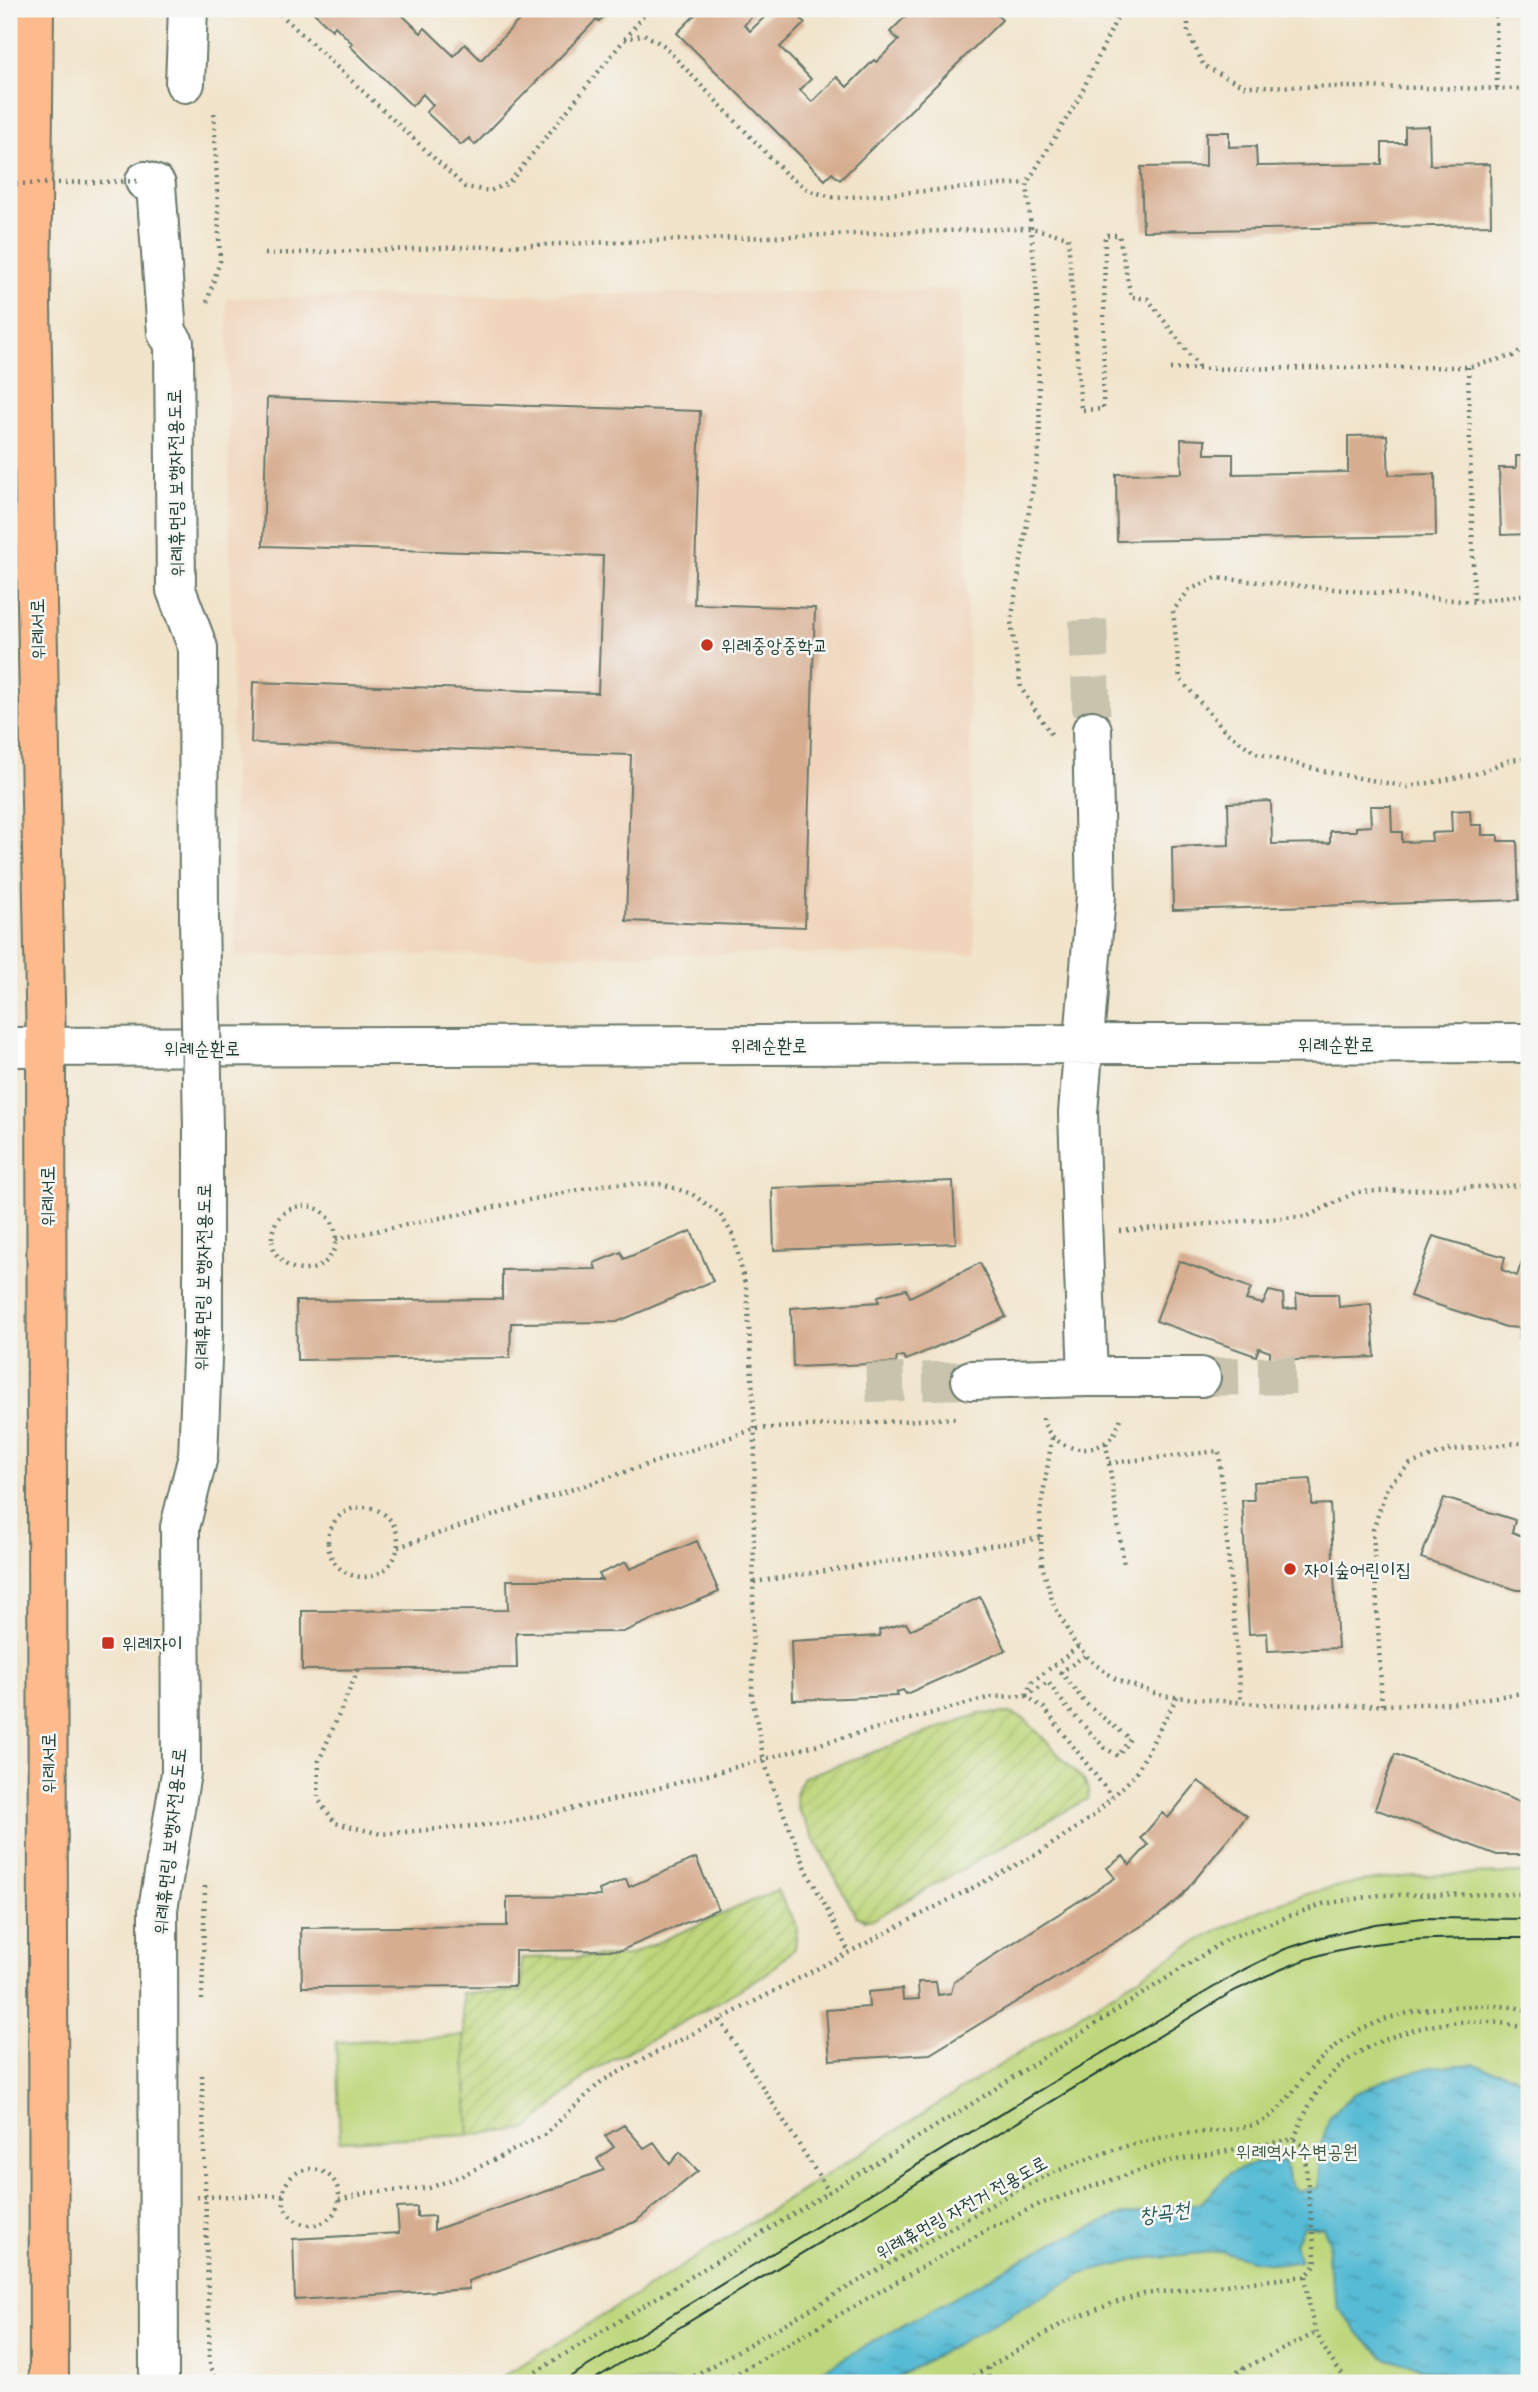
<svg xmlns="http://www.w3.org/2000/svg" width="1538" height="2392" font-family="Delius,'Poor Story',sans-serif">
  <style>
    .built { fill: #f0d5bc }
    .park { fill: #bed77b; stroke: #6e8a58; stroke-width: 2 }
    .garden { fill: url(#garden-furrows); stroke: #6e8a58; stroke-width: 2 }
    .water { fill: url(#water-ripples); stroke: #3a7c84; stroke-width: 2 }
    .building { fill: #d7ad90 }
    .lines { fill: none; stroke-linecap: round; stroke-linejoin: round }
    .minor-tunnel { stroke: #c7c3ad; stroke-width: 38; stroke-dasharray: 38 19; stroke-linecap: butt }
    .minor-casing { stroke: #687769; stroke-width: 42 }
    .major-casing { stroke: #687769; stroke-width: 42 }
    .path { stroke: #687769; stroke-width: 4.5; stroke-dasharray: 2 5; stroke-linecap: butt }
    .minor { stroke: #fff; stroke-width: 38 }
    .major { stroke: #fcba8d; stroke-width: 38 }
    .tram { stroke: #1f3d34; stroke-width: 2 }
    .minor-bridge-casing { stroke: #687769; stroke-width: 42; stroke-linecap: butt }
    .path-bridge { stroke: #687769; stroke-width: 4.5; stroke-dasharray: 2 5; stroke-linecap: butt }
    .minor-bridge { stroke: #fff; stroke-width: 38 }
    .poi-dot { fill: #c8321e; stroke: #f6f6f2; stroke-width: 2.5 }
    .labels { text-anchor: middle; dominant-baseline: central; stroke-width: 5; stroke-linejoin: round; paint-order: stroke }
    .street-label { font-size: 19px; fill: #1f3d34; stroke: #f6f6f2 }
    .poi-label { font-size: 19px; fill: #1f3d34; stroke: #f6f6f2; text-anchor: start }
    .park-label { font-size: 19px; fill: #3f5c42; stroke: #f6f6f2 }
    .water-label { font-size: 21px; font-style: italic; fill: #2d5c5c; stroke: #f6f6f2 }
  </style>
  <defs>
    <pattern id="garden-furrows" width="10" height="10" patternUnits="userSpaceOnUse" patternTransform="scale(1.75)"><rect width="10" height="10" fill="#bed77b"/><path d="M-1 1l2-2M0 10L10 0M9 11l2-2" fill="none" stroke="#a3b96b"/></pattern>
    <pattern id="water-ripples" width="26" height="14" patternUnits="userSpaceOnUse" patternTransform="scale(1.75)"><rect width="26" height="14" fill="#56bbd4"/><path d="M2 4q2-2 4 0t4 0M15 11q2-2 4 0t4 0" fill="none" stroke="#4799ad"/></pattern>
  </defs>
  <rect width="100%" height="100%" fill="#f6f6f2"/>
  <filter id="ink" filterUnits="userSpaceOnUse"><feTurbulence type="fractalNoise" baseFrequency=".0143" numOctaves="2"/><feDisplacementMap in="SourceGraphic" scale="14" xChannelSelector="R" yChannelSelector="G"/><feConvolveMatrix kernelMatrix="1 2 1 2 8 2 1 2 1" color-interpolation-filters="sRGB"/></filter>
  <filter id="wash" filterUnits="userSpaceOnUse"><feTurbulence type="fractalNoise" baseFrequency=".00686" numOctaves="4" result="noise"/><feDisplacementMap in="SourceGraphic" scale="28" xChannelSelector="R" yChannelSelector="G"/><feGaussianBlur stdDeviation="1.57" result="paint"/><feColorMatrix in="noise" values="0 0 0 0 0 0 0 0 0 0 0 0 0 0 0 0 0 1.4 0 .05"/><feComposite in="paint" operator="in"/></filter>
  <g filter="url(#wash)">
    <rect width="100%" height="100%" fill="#f1e4cb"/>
    <path class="built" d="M960,290L975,954L235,955L227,298Z"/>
    <path class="park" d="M1529,1873V2383H492L630,2299L1185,1948C1221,1929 1258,1909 1297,1897C1372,1873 1452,1874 1529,1873Z
      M464,2036L469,2135L340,2141L336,2042Z"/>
    <path class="garden" d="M1010,1713L1025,1719L1085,1782L1088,1790L1087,1799L873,1919L865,1920L856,1916L798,1809L795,1793L804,1777L979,1714Z
      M777,1890L797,1927L795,1948L767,1973L712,2006L590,2072L528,2129L469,2135L462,1993L522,1991L521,1958L627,1956Z"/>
    <path class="water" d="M1472,2064L1513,2075L1529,2082V2377L1467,2378L1423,2369L1385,2357L1359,2334L1338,2307L1327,2259L1329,2241L1323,2227H1303L1294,2244L1301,2261L1282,2264L1251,2260L1222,2251L1141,2259L1082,2274L887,2383H799L1048,2245L1118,2216L1201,2203L1230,2173L1257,2162L1285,2161L1288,2179L1297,2191L1318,2188L1320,2172L1317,2158L1330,2116L1353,2094L1387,2079L1431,2067Z"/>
    <g id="blocks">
      <path class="building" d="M310,9H399L397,10L421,33L425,28L454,56L465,44L481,60L523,16L515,9H612L599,21L597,19L475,145L469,138L461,145L426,112L433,105L423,94L412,106L350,46L353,44L335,26L332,30Z
        M701,9H751L755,13L744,25L750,31L773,9H792L805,23L780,47L811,79L800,90L812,102L837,77L847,87L874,60L876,62L899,40L890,32L913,9H991L1002,20L840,180L832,173L825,180L677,33Z
        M1429,126L1430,165L1490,164L1491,225L1143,231L1141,167L1206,166V132H1229V147L1256,146L1257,166L1382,164V143H1405V127Z
        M267,398L700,411L694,604L815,608L805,927L626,921L631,755L251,743L253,682L598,693L603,556L263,546Z
        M1387,435L1389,475L1435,474L1436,536L1117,541L1116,474L1182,473L1181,439L1205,440V454H1233V474L1348,472V436Z
        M1516,456H1529V534L1501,535L1499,468H1516Z
        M1271,801L1272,844L1330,843V831H1356V827L1371,826L1370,806H1391L1392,832H1402V842L1432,841L1431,833L1452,832L1451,811L1470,810L1471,825H1482V835H1498V841H1517L1519,900L1173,910L1172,847L1229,845L1228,803Z
        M953,1181L956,1243L774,1250L772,1188Z
        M691,1231L713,1281L617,1322L511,1323L510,1358L297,1360L296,1301L502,1299V1270L596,1269L594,1263L621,1252L624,1259Z
        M1433,1236L1505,1257L1502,1270L1517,1276L1522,1261L1529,1262V1341H1520V1328L1506,1327L1410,1296Z
        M1179,1261L1251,1288L1246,1300L1263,1304L1269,1291L1283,1294L1284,1309L1297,1308L1296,1294H1338L1339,1307L1371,1304L1375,1357L1270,1361V1352L1259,1348L1256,1356L1156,1321Z
        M980,1263L1006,1317L906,1360L903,1356L897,1357L896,1363L793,1367L791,1308L879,1302L878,1296L906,1289L910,1297Z
        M1311,1479L1312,1505L1330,1504L1338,1648L1268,1651L1267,1633L1249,1634L1242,1500H1254L1253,1482Z
        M1444,1498L1515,1520L1512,1532L1529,1539V1590H1517L1421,1558Z
        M697,1541L719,1592L623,1632L516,1633L517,1668L302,1670V1611L508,1610L507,1580H602L599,1574L626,1562L630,1569Z
        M980,1597L1006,1650L906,1694L903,1690L897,1692V1696L793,1700L791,1641L880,1636L879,1630L906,1623L910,1630Z
        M1395,1754L1517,1801L1529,1800V1855H1497L1375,1809Z
        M1198,1781L1247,1816L1180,1898L1158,1916L930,2054L830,2060L826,2010L869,2007L868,1992L902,1989L903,2000L919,1999L918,1982H936L938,1995L951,1993L954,1982L977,1966L1115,1878L1107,1868L1123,1856L1130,1865L1148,1845L1141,1838L1162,1813L1168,1818Z
        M696,1858L718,1909L622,1950L515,1951V1986L302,1987L301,1928L507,1926V1897L601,1896L599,1890L626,1879L629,1887Z
        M624,2125L644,2148L654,2142L670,2164L680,2152L698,2171L635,2222L468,2281L469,2289L295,2300L293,2239L399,2233L397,2208L417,2207V2217L434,2216V2230L553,2189L604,2170L597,2159L614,2147L605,2136Z"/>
    </g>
  </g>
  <g filter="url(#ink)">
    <use href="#blocks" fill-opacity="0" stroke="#687769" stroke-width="2"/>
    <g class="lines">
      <path class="minor-tunnel" d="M1088,620L1092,730
        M1201,1377L1295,1375
        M866,1383L971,1380"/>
      <defs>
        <path id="minor" d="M185,83L188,9
          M145,181L156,185L167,333L174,343L176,590L198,648L199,917
          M9,1047L1529,1043
          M1088,1377L1078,1113L1096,895L1092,730
          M971,1380L1088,1377H1201
          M159,2383L158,1909L181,1773L180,1527L198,1456L203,1334V1129"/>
        <path id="major" d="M34,9L31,306L46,1048L49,2383"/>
      </defs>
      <use href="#minor" class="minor-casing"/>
      <use href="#major" class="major-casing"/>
      <path class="path" d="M275,9L465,187L490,191L509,183L624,40L644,34L663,45L786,174L810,191L836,198L1027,183
        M1188,9V32L1204,66L1244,86L1529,89
        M1496,9L1497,88
        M625,39L648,9
        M265,254L1031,228L1068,237L1081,410L1103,409L1105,235H1119L1131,297L1148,299L1200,369
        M207,302L220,261L214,110
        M1468,367L1474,602
        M1170,369L1468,367L1513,356L1529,344
        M1529,594L1474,602L1216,578L1189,590L1173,611L1180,679L1226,732L1256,753L1322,771L1408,787L1475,774L1510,760L1529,758
        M1051,734L1021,688L1011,622L1040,443L1037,296L1027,183L1079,98L1121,9
        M272 1238a32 32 0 1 1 64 0a32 32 0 1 1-64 0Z
        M1120,1231L1308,1216L1356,1192L1529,1185
        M336,1239L608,1184H662L692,1194L720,1214L734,1237L747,1292L755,1429L752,1696L764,1761L773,1787L807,1871L849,1952
        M1043,1418C1047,1445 1085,1459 1107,1441C1115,1435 1118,1427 1121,1418
        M1052,1438L1040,1513L1042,1565L1053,1603L1074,1642L1093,1663L1117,1680L1163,1696L1259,1704L1348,1706L1454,1703L1529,1692
        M1106,1443L1124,1565
        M1109,1463L1219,1451L1241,1702
        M328 1542a35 35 0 1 1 70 0a35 35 0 1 1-70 0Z
        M398,1547L755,1429L955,1418
        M754,1582L1041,1538
        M358,1670L319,1761L318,1799L335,1823L381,1834L507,1823L626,1797L991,1697L1026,1696L1044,1708L1112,1797
        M1026,1695L1032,1682L1078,1647
        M1026,1696L1048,1682L1067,1708L1104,1747L1118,1756L1130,1739L1085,1703L1061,1672L1086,1655
        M1382,1705L1373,1530L1387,1487L1410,1464L1450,1450L1529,1442
        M202,2000L205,1886
        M720,2020L829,2192
        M202,2075L210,2366L217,2379L224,2383
        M1294,2139C1305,2111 1319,2082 1344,2063C1389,2027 1475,2010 1529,2030
        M283 2197a28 28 0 1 1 56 0a28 28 0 1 1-56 0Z
        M197,2197L284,2195
        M339,2200L366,2193L429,2188L461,2176L544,2135L602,2081L1039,1853L1092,1817L1135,1775L1177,1697
        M1306,2276C1310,2326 1317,2344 1349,2383
        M988,2368L989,2383
        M518,2383L959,2112L1229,1938L1323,1904L1380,1895L1529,1894
        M682,2383L1010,2194C1059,2168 1109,2148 1164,2137C1193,2131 1224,2133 1253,2125C1281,2117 1294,2086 1313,2067C1359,2018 1412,2007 1477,2006C1494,2006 1513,2005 1529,2011
        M720,2383L992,2227L1040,2204L1165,2162L1294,2139L1304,2147L1316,2265L1306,2276L1144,2294L1111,2304L1067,2321L962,2383
        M1219,2383C1249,2363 1283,2351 1315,2333
        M1240,2383L1243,2368"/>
      <use href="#minor" class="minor"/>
      <use href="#major" class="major"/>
      <path class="tram" d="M560,2383L1058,2079L1243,1970L1285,1949L1329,1935L1375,1924L1423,1918L1529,1919
        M588,2383L1232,1992C1264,1977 1296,1961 1331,1952C1397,1936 1462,1938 1529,1938"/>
      <defs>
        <path id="minor-bridge" d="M199,917L203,1129"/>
      </defs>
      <use href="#minor-bridge" class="minor-bridge-casing"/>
      <path class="path-bridge" d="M9,184L141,181"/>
      <use href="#minor-bridge" class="minor-bridge"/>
    </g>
  </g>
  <g class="poi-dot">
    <circle cx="707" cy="645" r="7"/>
    <circle cx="1290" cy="1569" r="7"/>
    <rect x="101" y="1636" width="14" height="14" rx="3.5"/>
  </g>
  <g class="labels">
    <g class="street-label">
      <text transform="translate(175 483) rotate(-91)">위례휴먼링 보행자전용도로</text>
      <text transform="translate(37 629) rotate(-91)">위례서로</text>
      <text x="1336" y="1044">위례순환로</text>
      <text x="769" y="1045">위례순환로</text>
      <text x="202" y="1048">위례순환로</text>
      <text transform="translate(47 1196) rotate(-90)">위례서로</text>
      <text transform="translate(202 1277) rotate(-89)">위례휴먼링 보행자전용도로</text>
      <text transform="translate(48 1763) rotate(-90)">위례서로</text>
      <text transform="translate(169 1841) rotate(-84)">위례휴먼링 보행자전용도로</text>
      <text transform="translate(961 2207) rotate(-29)">위례휴먼링 자전거 전용도로</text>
    </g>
    <g class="poi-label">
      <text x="721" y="645">위례중앙중학교</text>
      <text x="1304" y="1569">자이숲어린이집</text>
      <text x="122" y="1643">위례자이</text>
    </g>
    <g class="park-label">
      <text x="1297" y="2151">위례역사수변공원</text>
    </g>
    <g class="water-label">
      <text transform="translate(1164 2212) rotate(-8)">창곡천</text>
    </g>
  </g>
  <rect width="1538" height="2392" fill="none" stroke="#f6f6f2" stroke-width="35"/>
</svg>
